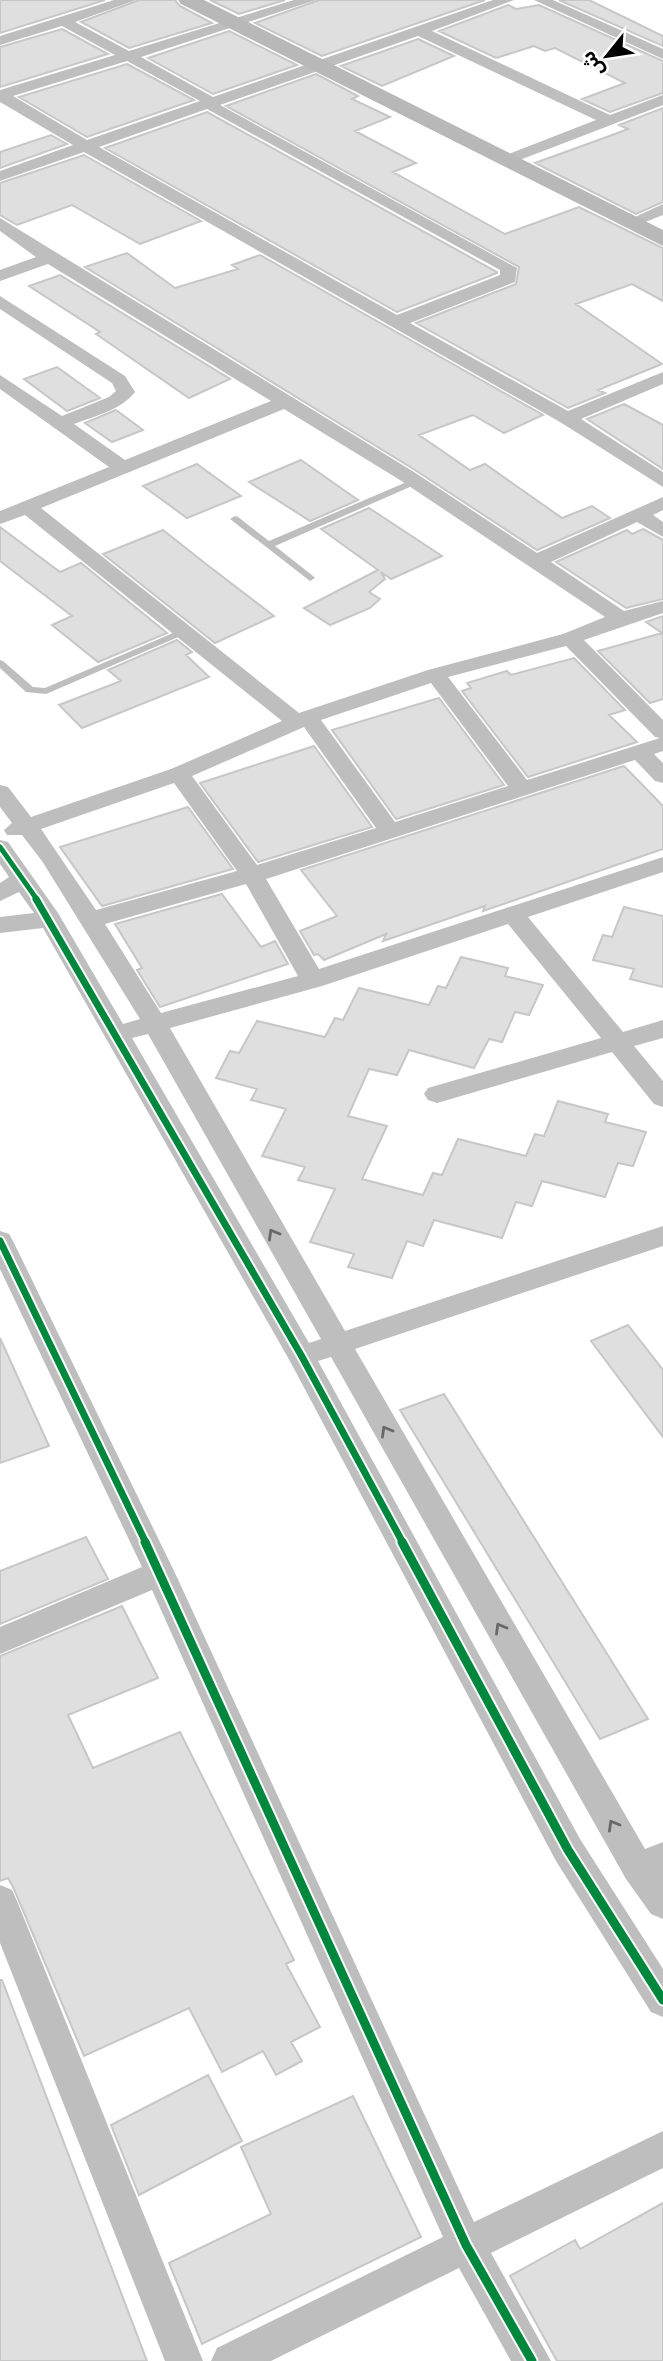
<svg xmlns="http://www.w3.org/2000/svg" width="663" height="2361" font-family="Inter,'Noto Sans Arabic',sans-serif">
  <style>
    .building { fill: #dfdfdf; stroke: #c7c7c7; stroke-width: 2 }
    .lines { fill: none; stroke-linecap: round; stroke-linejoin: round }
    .service { fill: #bebebe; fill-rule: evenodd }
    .minor { fill: #bebebe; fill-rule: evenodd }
    .secondary { fill: #b8b8b8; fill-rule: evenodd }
    .cycleway-far2-casing { stroke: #fff; stroke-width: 9 }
    .cycleway-far1-casing { stroke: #fff; stroke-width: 11 }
    .cycleway-casing { stroke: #fff; stroke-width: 13 }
    .cycleway-far2 { stroke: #00873e; stroke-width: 5 }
    .cycleway-far1 { stroke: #00873e; stroke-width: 7 }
    .cycleway { stroke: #00873e; stroke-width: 9 }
    .oneway { stroke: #686868 }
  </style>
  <rect width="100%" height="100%" fill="#fff"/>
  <path class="building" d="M0,0H105L0,33Z
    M139,0H175L180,6L212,23L129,48L81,22Z
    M210,0H285L239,14Z
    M319,0H485L322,56L255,23Z
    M559,0H589L663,36V46Z
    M508,5L516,9L539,5L663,61V93L610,112L582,99L625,83L555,48L545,51L534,46L496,58L439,31Z
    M62,29L108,54L0,87V47Z
    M229,31L297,65L213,94L148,58Z
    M418,39L454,56L382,86L341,66Z
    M127,64L194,100L87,137L19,97Z
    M316,74L358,96L352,99L390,117L355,131L416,163L393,172L505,234L579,207L663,248V301L632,284L576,304L662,364L598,390L605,393L568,408L416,323L516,284L519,267L226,106Z
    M663,108V202L636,214L535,163L615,134L628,129L619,125Z
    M207,112L497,272V273L397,312L105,148Z
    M51,135L67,144L0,168V152Z
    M84,155L201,221L140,244L72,205L17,225L0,215V183Z
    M127,253L175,288L238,269L232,265L260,255L543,415L504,433L473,415L419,435L470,470L485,464L562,518L592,506L610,518L537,550L415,470L85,267Z
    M60,275L230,379L189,398L96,334L100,332L29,286Z
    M57,367L75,380L100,398L67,411L24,379Z
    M624,404L663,425V469L587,419Z
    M116,410L143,430L112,442L85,423Z
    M301,460L358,500L310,521L249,482Z
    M197,464L241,496L187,518L143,486Z
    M369,508L442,556L391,579L381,572L385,579L369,592L380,599L370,608L330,625L304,608L378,570L321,529Z
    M0,527L60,572L81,563L167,633L98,662L52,625L72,616L0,561Z
    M643,529L663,540V599L626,608L556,562L627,530L632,534Z
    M163,530L206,564L274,616L215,643L103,554Z
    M663,616V699L650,703L598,651L662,633L646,622Z
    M177,640L192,652L186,655L209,677L82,728L59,705L121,681L108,670Z
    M574,658L625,710L609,715L637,742L528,777L462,691L471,688L467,683L507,671L511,675Z
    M439,698L504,785L396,819L332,730Z
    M314,746L372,827L258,862L200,783Z
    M624,766L663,806V849L483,911L485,906L383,941L386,934L324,960L318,954L314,955L300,931L337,916L301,870Z
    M188,807L233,869L102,906L60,847Z
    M222,894L261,947L275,941L288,964L160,1007L137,970L142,968L115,924Z
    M624,907L663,916V987L630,979L634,969L593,960L603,935L612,937Z
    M461,957L508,968L505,976L543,985L529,1015L515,1012L502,1042L489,1039L474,1068L409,1050L397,1075L369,1069L348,1116L387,1126L362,1179L423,1195L433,1173L442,1175L458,1139L526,1156L535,1134L544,1136L558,1101L608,1114L605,1122L646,1132L633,1166L618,1163L605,1197L542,1181L532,1206L516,1202L502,1238L434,1220L423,1246L407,1241L392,1278L348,1267L354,1254L310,1242L335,1189L298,1180L305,1167L262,1156L286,1109L251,1100L257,1089L216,1078L230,1051L239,1053L257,1021L325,1037L335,1018L343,1020L359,988L429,1005L438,986L446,988Z
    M628,1325L663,1370V1437L591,1341Z
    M0,1338L49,1446L0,1463Z
    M444,1394L648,1719L600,1739L400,1410Z
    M86,1537L108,1579L0,1624V1571Z
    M122,1606L158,1678L68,1715L93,1768L180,1732L294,1960L286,1964L320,2027L291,2042L302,2061L276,2075L263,2051L222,2072L189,2008L84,2056L14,1889L8,1878L0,1881V1656Z
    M0,1980H2L147,2361H0Z
    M208,2075L242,2141L139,2195L111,2125Z
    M353,2096L421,2237L202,2344L169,2263L271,2214L241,2147Z
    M663,2203V2361H557L510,2276L575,2240L580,2249Z"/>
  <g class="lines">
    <path class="service" d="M416,478L420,481L419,483L275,546L313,576L315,578L310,581L230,519L235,516L238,517L269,541Z
      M180,630L185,633L183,635L46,694L26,692L0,668V660L3,661L33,687L45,688Z"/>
    <path class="minor" d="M114,0H136L75,22L129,51L294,0H316L141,57L213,97L493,0H514L432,31L610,115L663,95V105L507,165L501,163V157L596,120L418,36L220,105L517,268L515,282L410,323L568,411L663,372V384L581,419L663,472V487L560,422L84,152L0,181V171L73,145L0,102V90L115,55L62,26L0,45V36ZM127,61L200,101L87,140L13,96ZM207,109L500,270V275L397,315L99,147Z
      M534,0H553L663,49V59Z
      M663,204V215L630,228L622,223Z
      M0,218L414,472L537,553L663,497V510L653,515L663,522V537L637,522L551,562L624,611L663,601V613L584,640L663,720V751L654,754L663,763V783L655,781L635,760L266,879L319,969L663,857V872L528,917L623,1032L663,1020V1038L634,1046L663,1081V1107L654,1104L612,1052L437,1103L428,1100L424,1094L428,1088L601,1038L508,924L322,986L170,1028L345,1331L663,1226V1246L355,1349L645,1849L663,1842V1919L651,1914L626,1879L331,1357L318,1361L580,1839L663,1969V2017L651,2012L556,1861L291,1363L43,928L0,933V917L34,913L19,892L0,901V883L9,877L0,864V840L8,842L58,913L123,1024L140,1019L42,861L22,835H7L4,830L12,823L0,807V785L8,787L31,817L171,769L282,721L25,515L0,524V511L109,467L0,389V375L62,416L109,397L116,391L112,383L0,309V296L125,376L135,392C121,410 95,416 74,424L125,460L271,401L48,264L0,281V270L36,257L0,231ZM284,409L400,480L605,617L563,634L428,670L299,713L41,508ZM566,646L655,737L660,738L527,780L448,677ZM431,683L508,786L395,822L321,720ZM304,727L376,828L257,865L192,776ZM174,783L237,871L96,910L41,829ZM246,884L298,976L161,1013L105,924ZM148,1034L321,1339L309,1343L132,1038Z
      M0,1231L9,1234L13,1241L175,1573L474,2222L663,2131V2168L491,2253L551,2361H511L459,2268L271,2361H211L217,2348L443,2237L152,1590L0,1654V1627L142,1567L0,1269Z
      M0,1885L12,1890L17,1901L203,2361H165L0,1943Z"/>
    <path class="secondary" d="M178,0H204L663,230V246L181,4Z"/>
    <defs>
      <path id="cycleway-far2" d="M0,847L38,901"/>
      <path id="cycleway-far1" d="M36,899L301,1355L403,1543
        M0,1241L146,1543"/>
      <path id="cycleway" d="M145,1542L466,2245L532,2361
        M402,1542L568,1850L663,2000"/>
    </defs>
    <use href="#cycleway-far2" class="cycleway-far2-casing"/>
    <use href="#cycleway-far1" class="cycleway-far1-casing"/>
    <use href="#cycleway" class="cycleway-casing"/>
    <use href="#cycleway-far2" class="cycleway-far2"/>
    <use href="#cycleway-far1" class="cycleway-far1"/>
    <use href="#cycleway" class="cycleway"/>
  </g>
  <defs><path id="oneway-chevron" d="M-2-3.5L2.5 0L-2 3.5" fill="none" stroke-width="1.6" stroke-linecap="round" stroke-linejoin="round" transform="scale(1.75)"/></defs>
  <g class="oneway">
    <use href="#oneway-chevron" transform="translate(273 1234) rotate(-120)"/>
    <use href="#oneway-chevron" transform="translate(386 1431) rotate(-120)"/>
    <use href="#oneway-chevron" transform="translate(500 1628) rotate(-120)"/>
    <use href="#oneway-chevron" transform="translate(613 1825) rotate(-120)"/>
  </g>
  <g transform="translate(607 56) rotate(240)" stroke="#ffffff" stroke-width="5" paint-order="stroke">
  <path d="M0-5L12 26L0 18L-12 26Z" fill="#000000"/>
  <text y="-10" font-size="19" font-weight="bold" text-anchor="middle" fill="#000000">ش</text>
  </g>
</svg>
